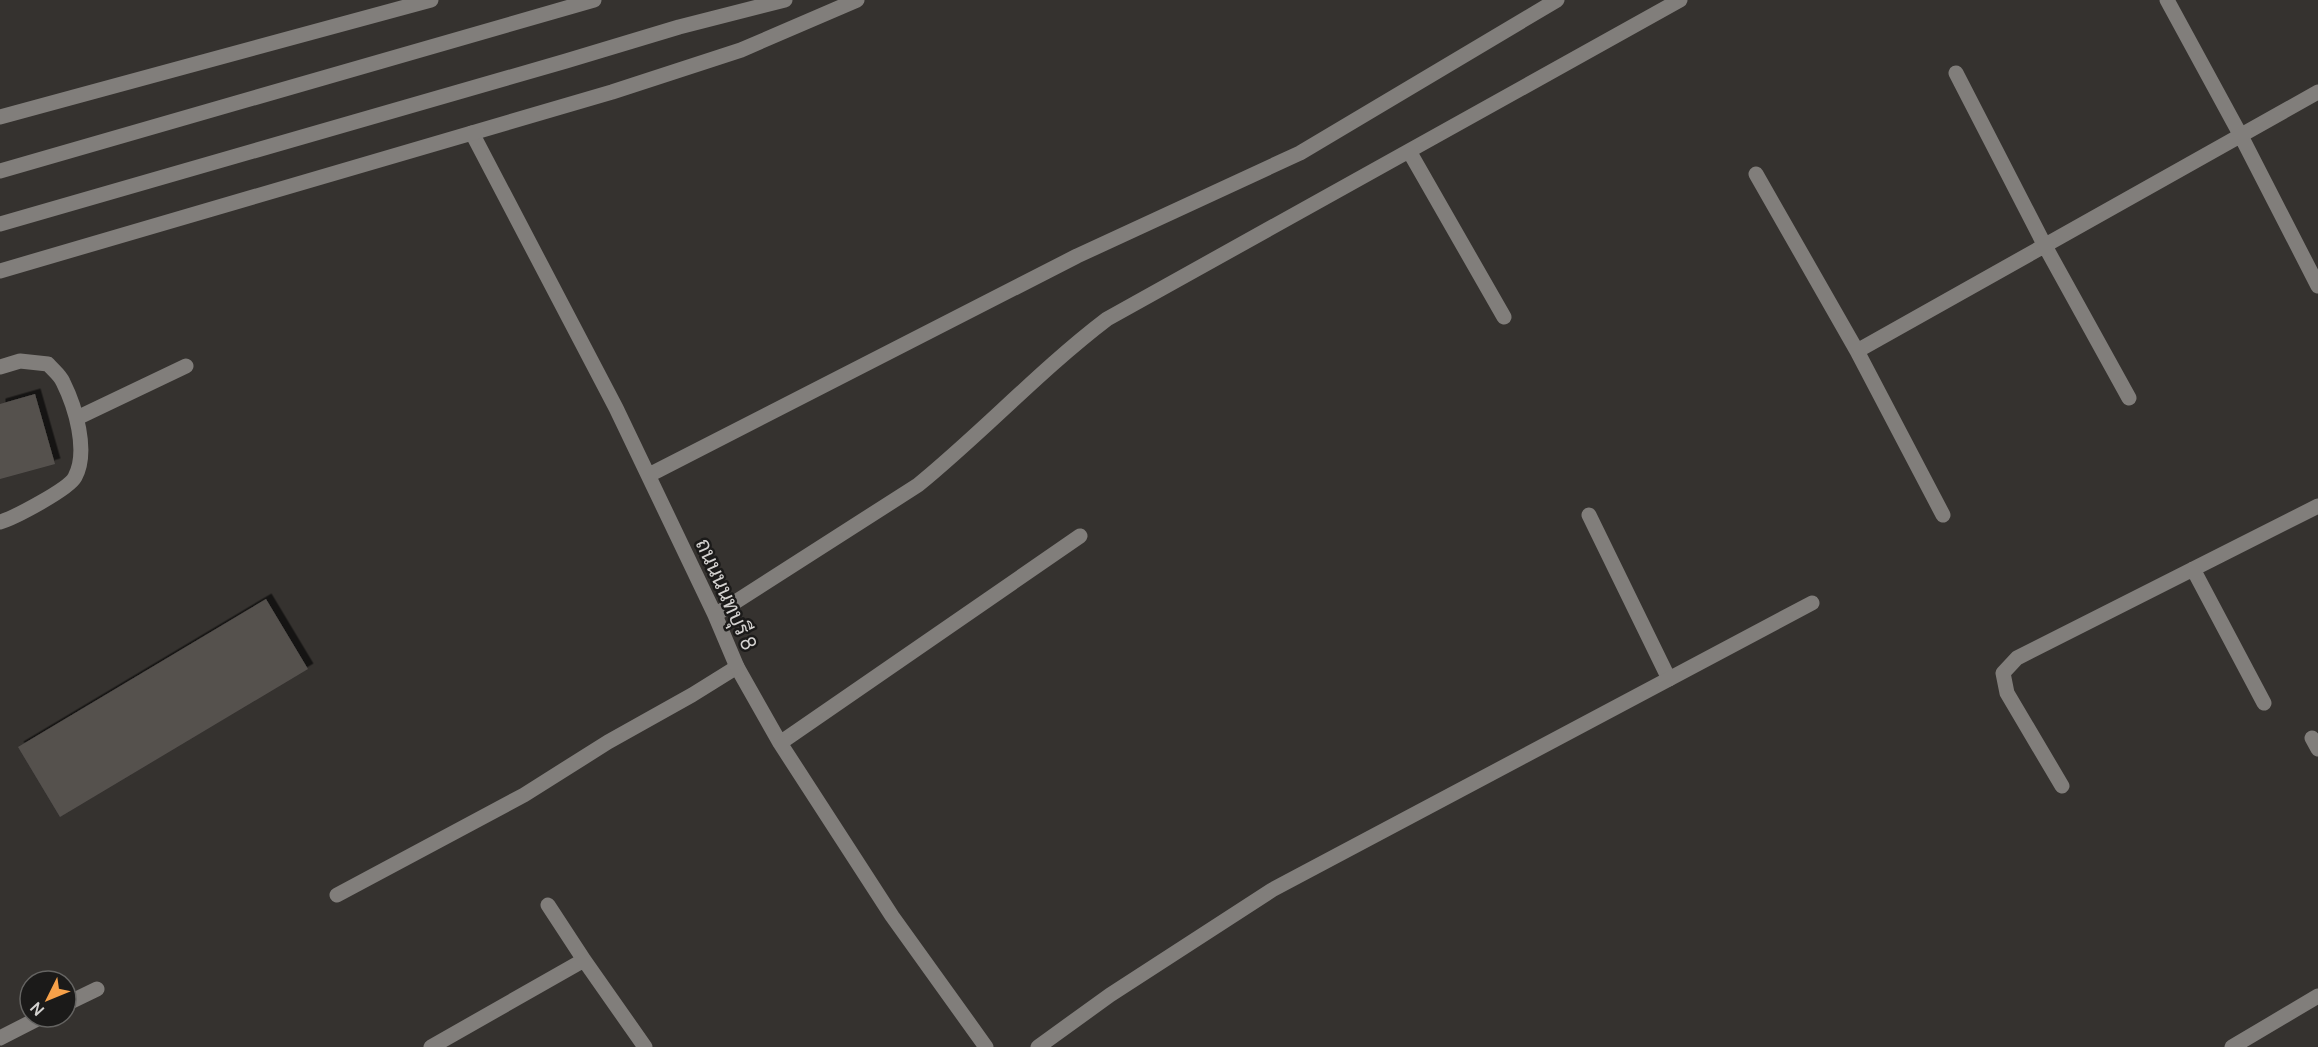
<svg xmlns="http://www.w3.org/2000/svg" width="2318" height="1047" font-family="Manrope,Sarabun,sans-serif">
  <style>
    .building { fill: #55514e; filter: url(#shadow) }
    .lines { fill: none; stroke-linecap: round; stroke-linejoin: round }
    .service { stroke: #817e7b; stroke-width: 15 }
    .minor { stroke: #817e7b; stroke-width: 15 }
    .secondary { stroke: #817e7b; stroke-width: 15 }
    .labels { text-anchor: middle; dominant-baseline: central; stroke-width: 5; stroke-linejoin: round; paint-order: stroke }
    .street-label { font-size: 21px; fill: #d4d2d0; stroke: #1b1a19 }
  </style>
  <defs>
    <filter id="shadow"><feDropShadow dx="5.5" dy="-5.5" stdDeviation="0" flood-color="#0009"/></filter>
  </defs>
  <rect width="100%" height="100%" fill="#35322f"/>
  <path class="building" d="M35,394L55,464L0,479V404Z
    M266,599L308,669L60,817L18,747Z"/>
  <g class="lines">
    <path class="service" d="M0,367L20,361L48,364C53,370 60,375 63,382C75,406 89,451 75,477C69,489 14,518 0,522
      M77,418L186,366
      M1589,515L1669,679
      M337,895L524,795L608,742L692,695L737,667
      M66,1004L97,989
      M0,1038L41,1017"/>
    <path class="minor" d="M2167,0L2241,136L2318,286
      M1956,73L2045,246L2129,398
      M472,133L616,408L715,615L737,667L780,743L892,916L986,1047
      M1409,151L1504,317
      M1756,174L1857,351L1943,515
      M1857,351L2318,92
      M649,475L1077,256L1300,153L1557,0
      M2193,569L2264,703
      M715,615L918,485C983,432 1040,370 1107,319L1680,0
      M2312,738L2318,749
      M780,743L1080,536
      M2062,786L2007,693L2003,673L2017,658L2318,506
      M548,905L584,960L645,1047
      M431,1047L584,960
      M1038,1047L1110,995L1272,890L1812,603
      M2232,1047L2318,996"/>
    <path class="secondary" d="M0,117L431,0
      M0,171L594,0
      M0,224L566,61L679,27L785,0
      M0,271L612,92L741,50L857,0"/>
  </g>
  <g class="labels">
    <g class="street-label">
      <text transform="translate(727 594) rotate(66)">ถนนนนทบุรี 8</text>
    </g>
  </g>
  <g transform="translate(48 999) rotate(227)"><circle r="28" fill="#1b1a19" stroke="#656462" stroke-width="1.5"/>
  <path d="M0-4.5L10 22L0 15L-10 22Z" fill="#f7a149"/>
  <text y="-9" font-size="16" font-weight="bold" text-anchor="middle" fill="#d4d2d0">N</text>
  </g>
</svg>
